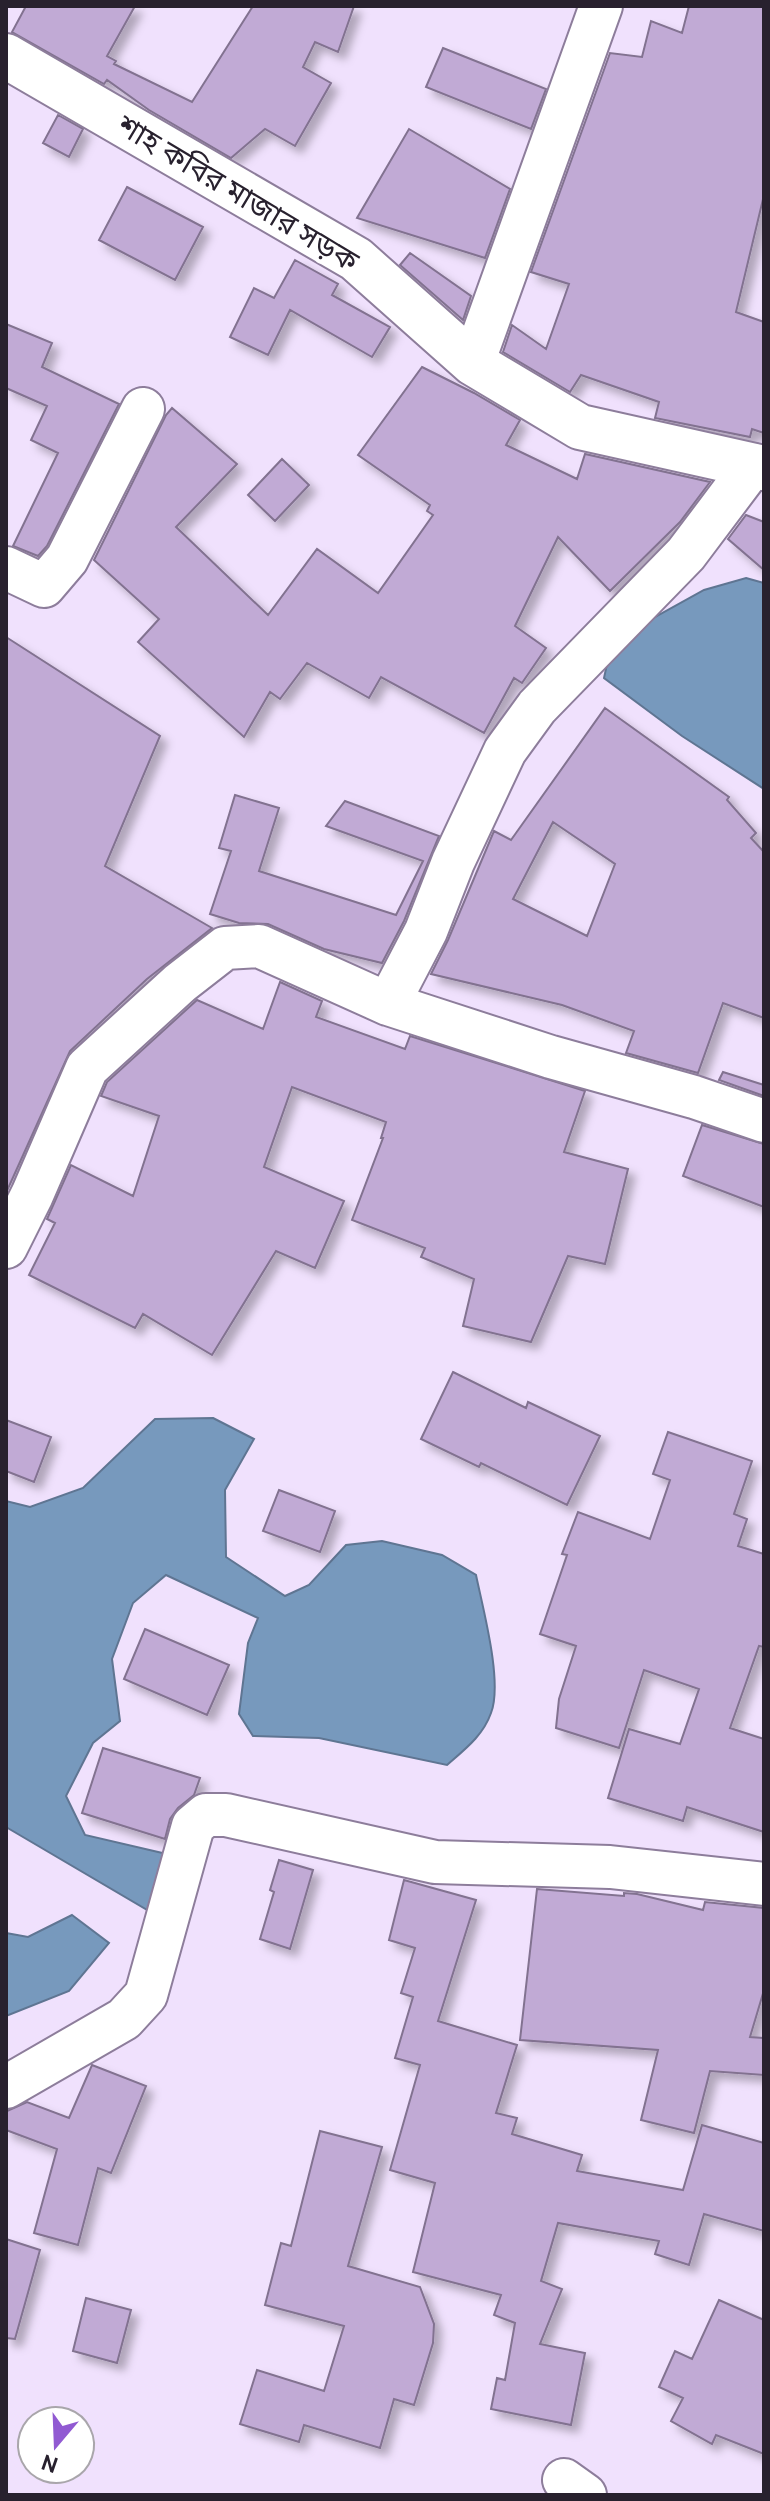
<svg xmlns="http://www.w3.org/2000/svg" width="770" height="2501" font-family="Cabin,'Noto Sans Bengali',sans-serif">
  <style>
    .water { fill: #7799bd; stroke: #5f7592; stroke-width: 2 }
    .building { fill: #c1aad5; stroke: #827290; stroke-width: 2; fill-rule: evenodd; filter: url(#shadow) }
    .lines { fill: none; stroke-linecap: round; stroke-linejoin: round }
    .street-casing { stroke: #8d7d9b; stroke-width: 46 }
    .secondary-casing { stroke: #8d7d9b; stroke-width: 48 }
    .street { stroke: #fff; stroke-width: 42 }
    .secondary { stroke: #fff; stroke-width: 44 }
    .labels { text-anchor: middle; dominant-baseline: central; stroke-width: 8; stroke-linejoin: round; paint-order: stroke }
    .street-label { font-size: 30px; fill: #28212e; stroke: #fff }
  </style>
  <defs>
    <filter id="shadow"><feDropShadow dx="7" dy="7" stdDeviation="4" flood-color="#0004"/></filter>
  </defs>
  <rect width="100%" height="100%" fill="#f0e1fd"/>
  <path class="water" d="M746,578L764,583V789L682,736L604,678L612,641L704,590Z
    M213,1418L254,1439L225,1490L226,1557L285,1596L309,1585L346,1545L382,1541L442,1555L476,1575C483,1609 503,1682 491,1713C483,1736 464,1750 447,1765L319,1738L253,1736L239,1714L248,1643L258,1618L166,1575L133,1603L112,1659L120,1721L93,1743L66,1796L85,1835L171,1855L149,1911L6,1827V1501L30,1507L83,1488L155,1419Z
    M72,1915L109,1943L69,1991L6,2016V1933L28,1937Z"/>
  <path class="building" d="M26,6H135L107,56L116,61L114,64L192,102L253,6H354L338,52L315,42L303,67L331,83L295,146L265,129L231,158L149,110L107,80L104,84L12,32Z
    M689,6H764V195L736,312L764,322V433L752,429L750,437L655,418L659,402L581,375L570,392L503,352L512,325L546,349L569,284L531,272L610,53L642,57L651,21L682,33Z
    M443,48L546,89L531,129L426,87Z
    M58,115L83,129L69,157L43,143Z
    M409,129L510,189L485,258L357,218Z
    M127,187L203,227L175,280L99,240Z
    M410,253L471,296L463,320L400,265Z
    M295,260L338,284L332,295L390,327L372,357L290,310L268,355L230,337L254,288L274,298Z
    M6,324L52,343L42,367L119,404L47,546L38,556L13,546L58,453L31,440L47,406L6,388Z
    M422,367L474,393L520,420L506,445L577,479L585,454L710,482L680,522L610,591L558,537L515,626L546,648L522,683L514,678L484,733L381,677L369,698L307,663L280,699L270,692L244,737L138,642L159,619L94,560L166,415L172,408L237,464L176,527L268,615L317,549L378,593L433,515L427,511L430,505L358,455Z
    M282,459L309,485L275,521L248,495Z
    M746,515L764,522V570L728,539Z
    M6,637L160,736L105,866L212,928L147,979L70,1051L6,1193Z
    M605,708L729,797L727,800L756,833L751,838L764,852V1018L723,1003L698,1073L626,1053L634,1031L562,1005L431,974L448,940L494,831L511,840ZM553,822L615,864L587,936L513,899Z
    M235,795L279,808L259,871L396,915L423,861L326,826L345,801L439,836L404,921L382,963L324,949L268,924L239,923L210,914L231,851L219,848Z
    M280,982L322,1001L316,1017L405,1049L410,1036L585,1091L564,1152L628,1169L605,1264L568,1256L531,1342L463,1326L474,1279L421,1257L425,1248L352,1220L383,1138H381L386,1122L292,1087L264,1167L344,1201L315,1268L276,1251L212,1355L143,1314L135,1328L29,1275L55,1223L47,1219L71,1165L133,1196L159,1116L101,1096L107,1082L197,1000L263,1029Z
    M723,1072L764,1085V1096L719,1080Z
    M702,1125L764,1144V1207L683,1176Z
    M453,1372L526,1408L528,1402L600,1436L567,1505L481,1463L479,1467L421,1439Z
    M6,1420L51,1437L34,1482L6,1471Z
    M668,1432L752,1461L734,1514L747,1519L738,1546L764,1554V1647L759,1646L730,1728L764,1739V1832L687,1807L683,1821L608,1798L629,1729L680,1744L699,1689L644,1670L619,1748L556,1728L559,1699L576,1646L540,1634L567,1555L562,1554L578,1512L650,1539L670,1480L653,1474Z
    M279,1490L335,1511L320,1552L263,1531Z
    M145,1629L229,1665L207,1715L124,1679Z
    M103,1748L200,1778L194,1795L178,1808L170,1819L165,1839L82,1813Z
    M279,1860L313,1870L290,1949L260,1939L274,1892L270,1890Z
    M404,1880L476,1900L438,2021L517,2045L496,2113L517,2118L512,2134L582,2155L577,2171L683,2190L702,2125L764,2143V2231L704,2214L689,2265L655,2254L659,2241L558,2223L541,2281L562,2289L540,2344L585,2353L571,2425L491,2409L497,2378L505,2380L515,2323L494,2315L501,2295L413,2272L435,2183L390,2170L420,2065L395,2058L413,1997L401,1993L415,1948L389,1940Z
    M537,1889L624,1896V1893L637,1894L703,1910L705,1902L764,1908V1990L750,2037L764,2038V2075L710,2071L694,2133L641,2120L658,2050L520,2040Z
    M92,2065L146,2086L111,2173L98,2168L78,2245L34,2233L57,2149L6,2130V2114L7,2111L27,2102L69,2118Z
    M320,2131L382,2147L348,2266L420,2287L434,2324L433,2343L414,2405L394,2399L380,2448L304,2425L299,2442L240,2424L257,2370L324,2391L344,2326L265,2305L281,2243L291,2246Z
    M6,2239L40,2250L15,2339L6,2338Z
    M86,2298L131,2310L117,2363L73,2351Z
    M719,2300L764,2320V2454L716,2435L712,2444L671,2421L683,2398L659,2387L675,2351L692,2359Z"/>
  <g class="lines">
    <defs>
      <path id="street" d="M473,363L601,6
        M6,568L44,586L67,559L143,409
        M388,1004L426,931L453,862L505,751L537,707L686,554L753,465
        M6,1247L32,1195L87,1068L180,983L225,948L259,946L388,1004L551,1057L694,1097L764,1121
        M6,2087L124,2019L146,1995L193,1826L206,1815H226L435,1862L610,1867L764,1884
        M564,2480L585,2495"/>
      <path id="secondary" d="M6,56L356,259L473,363L580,427L764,468"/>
    </defs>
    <use href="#street" class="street-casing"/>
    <use href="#secondary" class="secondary-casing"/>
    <use href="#street" class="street"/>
    <use href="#secondary" class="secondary"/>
  </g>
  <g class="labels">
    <g class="street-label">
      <text transform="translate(238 193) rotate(31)">শাহ কবির মাজার সড়ক</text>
    </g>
  </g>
  <rect width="770" height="2501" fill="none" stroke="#28212e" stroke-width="16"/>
  <g transform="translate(56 2445) rotate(199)"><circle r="38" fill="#ffffff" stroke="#a9a6ab" stroke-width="2"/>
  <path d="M0-6L14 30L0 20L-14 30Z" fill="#915ad2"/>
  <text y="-12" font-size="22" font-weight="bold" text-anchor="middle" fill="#28212e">N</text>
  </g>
</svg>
